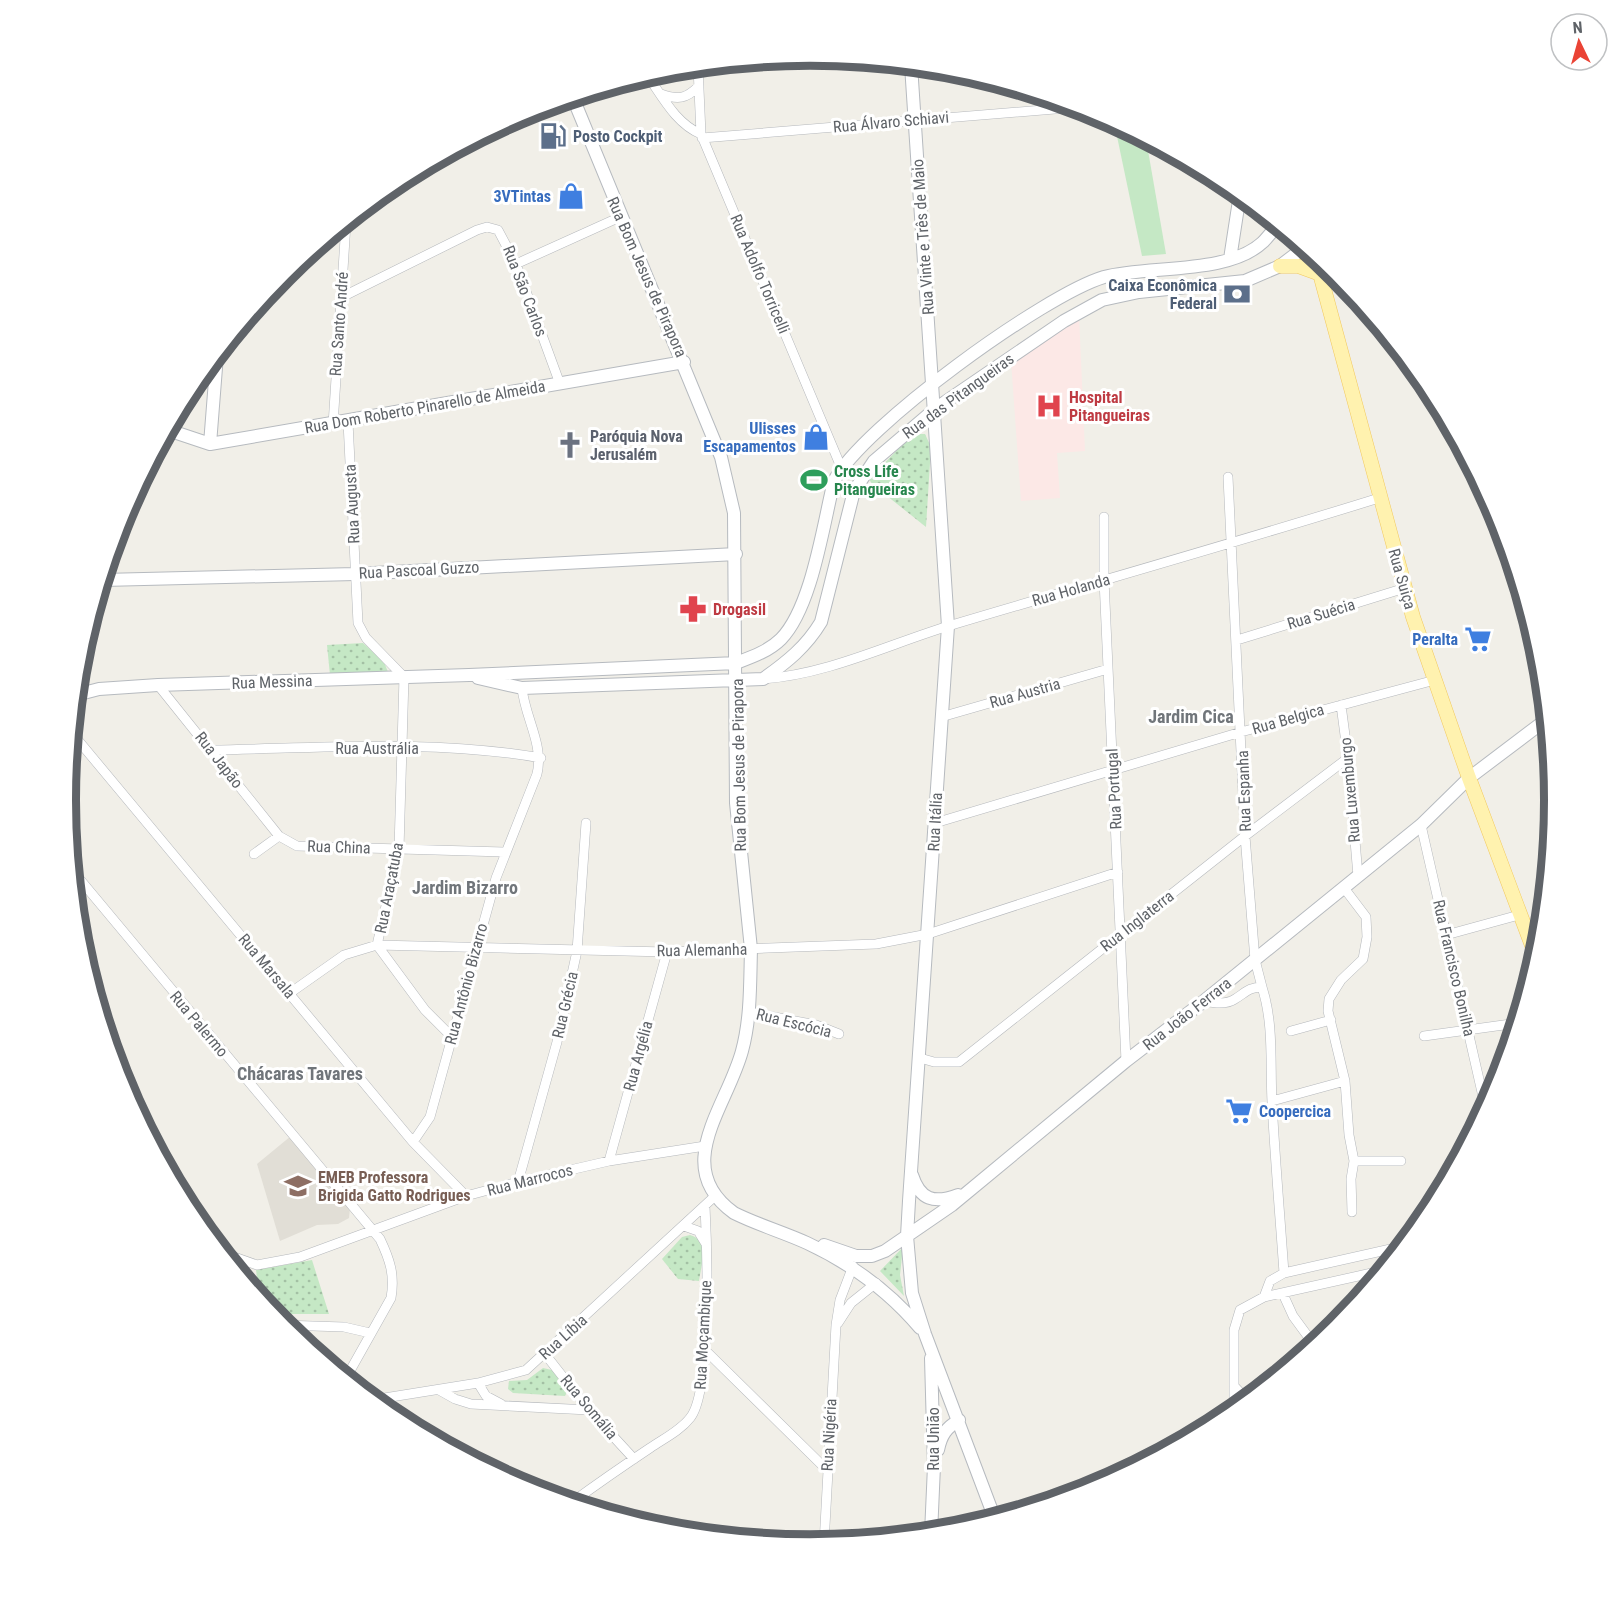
<svg xmlns="http://www.w3.org/2000/svg" width="1621" height="1601" font-family="'Roboto Condensed',sans-serif">
  <style>
    .education { fill: #e1ded6 }
    .medical { fill: #fce8e6 }
    .green { fill: #c5e8c5 }
    .park { fill: url(#park-dots) }
    .lines { fill: none; stroke-linecap: round; stroke-linejoin: round }
    .street-casing { stroke: #b5b8bc; stroke-width: 10 }
    .secondary-casing { stroke: #b6babf; stroke-width: 14 }
    .primary-casing { stroke: #f2c960; stroke-width: 15 }
    .street { stroke: #fff; stroke-width: 9 }
    .secondary { stroke: #fff; stroke-width: 12 }
    .primary { stroke: #fff2af; stroke-width: 14 }
    .labels { text-anchor: middle; dominant-baseline: central; stroke-width: 6; stroke-linejoin: round; paint-order: stroke }
    .street-label { font-size: 16px; fill: #5f6368; stroke: #fff }
    .service-label { font-size: 16px; font-weight: bold; fill: #4e5e75; stroke: #fff; text-anchor: start }
    .shop-label { font-size: 16px; font-weight: bold; fill: #366cbe; stroke: #fff; text-anchor: end }
    .health-label { font-size: 16px; font-weight: bold; fill: #be3a42; stroke: #fff; text-anchor: start }
    .worship-label { font-size: 16px; font-weight: bold; fill: #5b616d; stroke: #fff; text-anchor: start }
    .leisure-label { font-size: 16px; font-weight: bold; fill: #27864d; stroke: #fff; text-anchor: start }
    .education-label { font-size: 16px; font-weight: bold; fill: #785e54; stroke: #fff; text-anchor: start }
    .neighbourhood-label { font-size: 18px; font-weight: bold; fill: #70757a; stroke: #fff }
    .rim { fill: none; stroke: #5f6368; stroke-width: 8 }
  </style>
  <defs>
    <pattern id="park-dots" width="8" height="8" patternUnits="userSpaceOnUse" patternTransform="scale(1.5)"><rect width="8" height="8" fill="#c5e8c5"/><path d="M2 2h.1M6 6h.1" fill="none" stroke="#a3c0a4" stroke-width="1.8" stroke-linecap="round"/></pattern>
  </defs>
  <rect width="100%" height="100%" fill="#f1efe8"/>
  <path class="education" d="M291,1136L350,1208L349,1218L338,1224L317,1225L280,1241L257,1164Z"/>
  <path class="medical" d="M1079,315L1085,451L1057,453L1060,498L1021,501L1011,361Z"/>
  <path class="green" d="M1114,122L1146,139L1166,254L1142,256Z"/>
  <path class="park" d="M918,434H925L931,447L926,527L872,484L869,479L911,436Z
    M363,643L384,662L388,672L330,675L327,645Z
    M690,1235C710,1240 701,1266 699,1281L678,1279L662,1259L682,1237Z
    M903,1247L900,1275L904,1296L880,1271Z
    M312,1260L329,1314H273L260,1299L256,1270Z
    M543,1368L552,1370L568,1389L565,1396L513,1393L508,1389L509,1381L527,1380Z"/>
  <g class="lines">
    <defs>
      <path id="street" d="M698,67L701,134L841,467
        M647,75C662,96 676,124 701,134
        M661,94C678,100 686,99 699,86
        M702,138L1079,107
        M516,264L620,217
        M340,298L477,230L487,227L498,230L516,264L560,384
        M348,422L358,623L366,638L404,677L399,849L377,945L425,1010L451,1036
        M333,425L346,223
        M1228,477L1245,836L1255,960L1262,987
        M1104,517V580L1126,1061
        M1237,640L1405,588
        M763,679C830,674 891,643 955,624C1096,582 1238,542 1379,498
        M158,685L279,836
        M1341,705L1348,758L1358,876
        M941,717L1108,669
        M72,733L413,1142L466,1196
        M212,750C321,748 433,739 541,758
        M935,823L1241,732L1435,680
        M1421,825L1486,1110
        M254,854L279,836L297,846L504,852
        M72,870L380,1239C390,1260 395,1275 391,1298L346,1378
        M1344,888L1366,917L1367,937L1363,959L1341,980L1329,999L1328,1011L1345,1081L1349,1135L1354,1161H1401
        M1446,935L1519,915
        M290,993L344,955L377,945L667,952L876,944L928,934L1118,872
        M1204,1001C1214,1003 1226,1005 1235,999C1245,993 1249,987 1262,987C1274,1024 1270,1064 1272,1102C1275,1159 1280,1216 1284,1273L1404,1246
        M749,1012L816,1025L839,1034
        M1291,1031L1331,1020
        M1424,1036L1518,1023
        M920,1058L934,1062H959L1245,836L1348,758
        M1272,1101L1345,1081
        M413,1142L430,1117L496,878L537,774C544,744 525,718 522,688
        M609,1161L667,952
        M518,1182L557,1042L577,951L586,823
        M1352,1212L1351,1179L1354,1161
        M684,1226L698,1231L706,1244
        M223,1253L257,1265L300,1257L466,1196L518,1182L609,1161L705,1146
        M1283,1294L1293,1316L1315,1346
        M1264,1297L1270,1281L1284,1273
        M838,1323L851,1303L876,1283
        M282,1325L344,1327L370,1333
        M704,1349L827,1470
        M545,1354L589,1410L634,1459
        M478,1383L486,1396L501,1404
        M1234,1386L1248,1401
        M439,1390L455,1399L471,1404L589,1410
        M372,1400L478,1383L526,1370L715,1196
        M1234,1412V1330L1240,1310L1264,1297L1385,1270
        M571,1503C597,1484 623,1466 650,1448C663,1439 680,1431 690,1418C712,1392 707,1245 705,1206
        M824,1544L836,1325L840,1300L853,1266"/>
      <path id="secondary" d="M911,65L948,626L909,1201L907,1236L912,1293L925,1334L995,1519
        M573,98L721,457L734,513L736,803L751,949C750,983 751,1018 742,1051C727,1107 670,1167 734,1213C758,1225 783,1232 807,1243C852,1264 888,1290 920,1328
        M1230,259L1240,194
        M168,430L210,444L684,362
        M210,444L217,355
        M103,580L355,574L736,554
        M478,678L522,688L763,679C787,662 806,647 821,622L854,491L874,461L935,409L1064,321L1102,300L1139,292L1245,281L1280,266L1305,247
        M76,695L99,689L158,685L469,675L736,663C752,657 769,651 781,639C812,607 823,525 834,481C862,427 1044,295 1104,277C1149,265 1228,275 1263,242C1268,237 1273,230 1278,225
        M912,1175C920,1200 934,1204 958,1195
        M824,1245L856,1256H872L885,1251L952,1205L1126,1061L1204,1001L1421,825L1469,778L1547,719
        M931,1358L934,1466L931,1534
        M938,1450C941,1435 946,1428 959,1420"/>
      <path id="primary" d="M1319,259L1320,274L1413,617L1469,778L1537,959
        M1280,266H1298L1320,274
        M1495,508L1543,674"/>
    </defs>
    <use href="#street" class="street-casing"/>
    <use href="#secondary" class="secondary-casing"/>
    <use href="#primary" class="primary-casing"/>
    <use href="#street" class="street"/>
    <use href="#secondary" class="secondary"/>
    <use href="#primary" class="primary"/>
  </g>
  <defs>
    <symbol id="fuel-bare" viewBox="-9 -9 18 18"><path d="M-5.5-6h7V0h2V4h1.3V-2.5L3-4.5l.8-.8L6-3V5H2.5V1h-1V6h-7ZM-4.2-4.7v3.2H.2V-4.7Z" fill="#5c6f8a" stroke="#fff" stroke-width="2.5" paint-order="stroke"/></symbol>
    <symbol id="shop-bare" viewBox="-9 -9 18 18"><path d="M-5-2.5h2.3a2.7 3.5 0 0 1 5.4 0H5L5.5 6h-11ZM-1.5-2.5h3a1.5 2.3 0 0 0-3 0Z" fill="#3f7fe0" stroke="#fff" stroke-width="2.5" paint-order="stroke"/></symbol>
    <symbol id="bank-bare" viewBox="-9 -9 18 18"><path d="M-6-4H6V4H-6ZM0-2.3a2.3 2.3 0 1 0 0 4.6a2.3 2.3 0 1 0 0-4.6Z" fill="#5c6f8a" stroke="#fff" stroke-width="2.5" paint-order="stroke"/></symbol>
    <symbol id="hospital-bare" viewBox="-9 -9 18 18"><path d="M-5-5h3v3.5h4V-5h3V5h-3V1.5h-4V5h-3Z" fill="#e0444e" stroke="#fff" stroke-width="2.5" paint-order="stroke"/></symbol>
    <symbol id="church-bare" viewBox="-9 -9 18 18"><path d="M-1.2-6h2.4v3.5h3.3v2.4h-3.3V6h-2.4V-.1h-3.3v-2.4h3.3Z" fill="#6b7280" stroke="#fff" stroke-width="2.5" paint-order="stroke"/></symbol>
    <symbol id="stadium-bare" viewBox="-9 -9 18 18"><path d="M0-5a6.5 5 0 1 0 0 10a6.5 5 0 1 0 0-10ZM-3.5-1.8h7v3.6h-7Z" fill="#2e9e5b" stroke="#fff" stroke-width="2.5" paint-order="stroke"/></symbol>
    <symbol id="pharmacy-bare" viewBox="-9 -9 18 18"><path d="M-2-6h4v4h4v4h-4v4h-4v-4h-4v-4h4Z" fill="#e0444e" stroke="#fff" stroke-width="2.5" paint-order="stroke"/></symbol>
    <symbol id="supermarket-bare" viewBox="-9 -9 18 18"><path d="M-6-5.5h2.5l.6 2H6L4.5 2H-2.5L-4.4-4H-6ZM-1.5 3.2a1.3 1.3 0 1 0 .1 0ZM3 3.2a1.3 1.3 0 1 0 .1 0Z" fill="#3f7fe0" stroke="#fff" stroke-width="2.5" paint-order="stroke"/></symbol>
    <symbol id="school-bare" viewBox="-9 -9 18 18"><path d="M0-5L7-2L0 1L-7-2ZM-4 1L0 2.5L4 1V4Q0 6-4 4Z" fill="#8d6e63" stroke="#fff" stroke-width="2.5" paint-order="stroke"/></symbol>
  </defs>
  <g fill-rule="evenodd">
    <use href="#fuel-bare" x="534" y="117" width="38" height="38"/>
    <use href="#shop-bare" x="552" y="177" width="38" height="38"/>
    <use href="#bank-bare" x="1218" y="275" width="38" height="38"/>
    <use href="#hospital-bare" x="1030" y="387" width="38" height="38"/>
    <use href="#shop-bare" x="797" y="418" width="38" height="38"/>
    <use href="#church-bare" x="551" y="426" width="38" height="38"/>
    <use href="#stadium-bare" x="795" y="461" width="38" height="38"/>
    <use href="#pharmacy-bare" x="674" y="590" width="38" height="38"/>
    <use href="#supermarket-bare" x="1459" y="620" width="38" height="38"/>
    <use href="#supermarket-bare" x="1220" y="1092" width="38" height="38"/>
    <use href="#school-bare" x="279" y="1167" width="38" height="38"/>
  </g>
  <g class="labels">
    <g class="street-label">
      <text transform="translate(891 122) rotate(-5)">Rua Álvaro Schiavi</text>
      <text transform="translate(923 237) rotate(-94)">Rua Vinte e Três de Maio</text>
      <text transform="translate(760 274) rotate(67)">Rua Adolfo Torricelli</text>
      <text transform="translate(647 277) rotate(66)">Rua Bom Jesus de Pirapora</text>
      <text transform="translate(525 291) rotate(69)">Rua São Carlos</text>
      <text transform="translate(339 324) rotate(-86)">Rua Santo André</text>
      <text transform="translate(958 396) rotate(-36)">Rua das Pitangueiras</text>
      <text transform="translate(425 407) rotate(-10)">Rua Dom Roberto Pinarello de Almeida</text>
      <text transform="translate(352 504) rotate(-93)">Rua Augusta</text>
      <text transform="translate(419 570) rotate(-3)">Rua Pascoal Guzzo</text>
      <text transform="translate(1402 579) rotate(74)">Rua Suiça</text>
      <text transform="translate(1071 590) rotate(-16)">Rua Holanda</text>
      <text transform="translate(1321 614) rotate(-17)">Rua Suécia</text>
      <text transform="translate(272 682) rotate(-2)">Rua Messina</text>
      <text transform="translate(1025 693) rotate(-16)">Rua Austria</text>
      <text transform="translate(1288 719) rotate(-16)">Rua Belgica</text>
      <text x="377" y="748">Rua Austrália</text>
      <text transform="translate(219 760) rotate(52)">Rua Japão</text>
      <text transform="translate(739 765) rotate(-91)">Rua Bom Jesus de Pirapora</text>
      <text transform="translate(1114 789) rotate(-93)">Rua Portugal</text>
      <text transform="translate(1350 790) rotate(-95)">Rua Luxemburgo</text>
      <text transform="translate(1244 791) rotate(-92)">Rua Espanha</text>
      <text transform="translate(935 822) rotate(-87)">Rua Itália</text>
      <text transform="translate(339 847) rotate(2)">Rua China</text>
      <text transform="translate(389 888) rotate(-79)">Rua Araçatuba</text>
      <text transform="translate(1137 921) rotate(-38)">Rua Inglaterra</text>
      <text transform="translate(702 950) rotate(-1)">Rua Alemanha</text>
      <text transform="translate(267 966) rotate(50)">Rua Marsala</text>
      <text transform="translate(1454 968) rotate(77)">Rua Francisco Bonilha</text>
      <text transform="translate(466 984) rotate(-75)">Rua Antônio Bizarro</text>
      <text transform="translate(565 1005) rotate(-77)">Rua Grécia</text>
      <text transform="translate(1187 1014) rotate(-38)">Rua João Ferrara</text>
      <text transform="translate(794 1023) rotate(14)">Rua Escócia</text>
      <text transform="translate(199 1024) rotate(50)">Rua Palermo</text>
      <text transform="translate(638 1056) rotate(-75)">Rua Argélia</text>
      <text transform="translate(530 1180) rotate(-14)">Rua Marrocos</text>
      <text transform="translate(703 1335) rotate(-87)">Rua Moçambique</text>
      <text transform="translate(563 1337) rotate(-42)">Rua Líbia</text>
      <text transform="translate(589 1407) rotate(50)">Rua Somália</text>
      <text transform="translate(829 1435) rotate(-87)">Rua Nigéria</text>
      <text transform="translate(933 1439) rotate(-90)">Rua União</text>
    </g>
    <g class="service-label">
      <text x="573" y="136">Posto Cockpit</text>
      <text x="1217" y="285" text-anchor="end">Caixa Econômica<tspan x="1217" dy="18">Federal</tspan></text>
    </g>
    <g class="shop-label">
      <text x="551" y="196">3VTintas</text>
      <text x="796" y="428">Ulisses<tspan x="796" dy="18">Escapamentos</tspan></text>
      <text x="1458" y="639">Peralta</text>
      <text x="1259" y="1111" text-anchor="start">Coopercica</text>
    </g>
    <g class="health-label">
      <text x="1069" y="397">Hospital<tspan x="1069" dy="18">Pitangueiras</tspan></text>
      <text x="713" y="609">Drogasil</text>
    </g>
    <g class="worship-label">
      <text x="590" y="436">Paróquia Nova<tspan x="590" dy="18">Jerusalém</tspan></text>
    </g>
    <g class="leisure-label">
      <text x="834" y="471">Cross Life<tspan x="834" dy="18">Pitangueiras</tspan></text>
    </g>
    <g class="education-label">
      <text x="318" y="1177">EMEB Professora<tspan x="318" dy="18">Brigida Gatto Rodrigues</tspan></text>
    </g>
    <g class="neighbourhood-label">
      <text x="1191" y="716">Jardim Cica</text>
      <text x="465" y="887">Jardim Bizarro</text>
      <text x="300" y="1073">Chácaras Tavares</text>
    </g>
  </g>
  <path d="M0 0H1621V1601H0ZM76 800a734 734 0 1 1 1468 0a734 734 0 1 1-1468 0Z" fill="#fff" fill-rule="evenodd"/>
  <path class="rim" d="M76 800a734 734 0 1 1 1468 0a734 734 0 1 1-1468 0Z"/>
  <g transform="translate(1579 42) rotate(355)"><circle r="28" fill="#ffffff" stroke="#bfc1c3" stroke-width="1.5"/>
  <path d="M0-4.5L10 22L0 15L-10 22Z" fill="#ea4335"/>
  <text y="-9" font-size="16" font-weight="bold" text-anchor="middle" fill="#5f6368">N</text>
  </g>
</svg>
